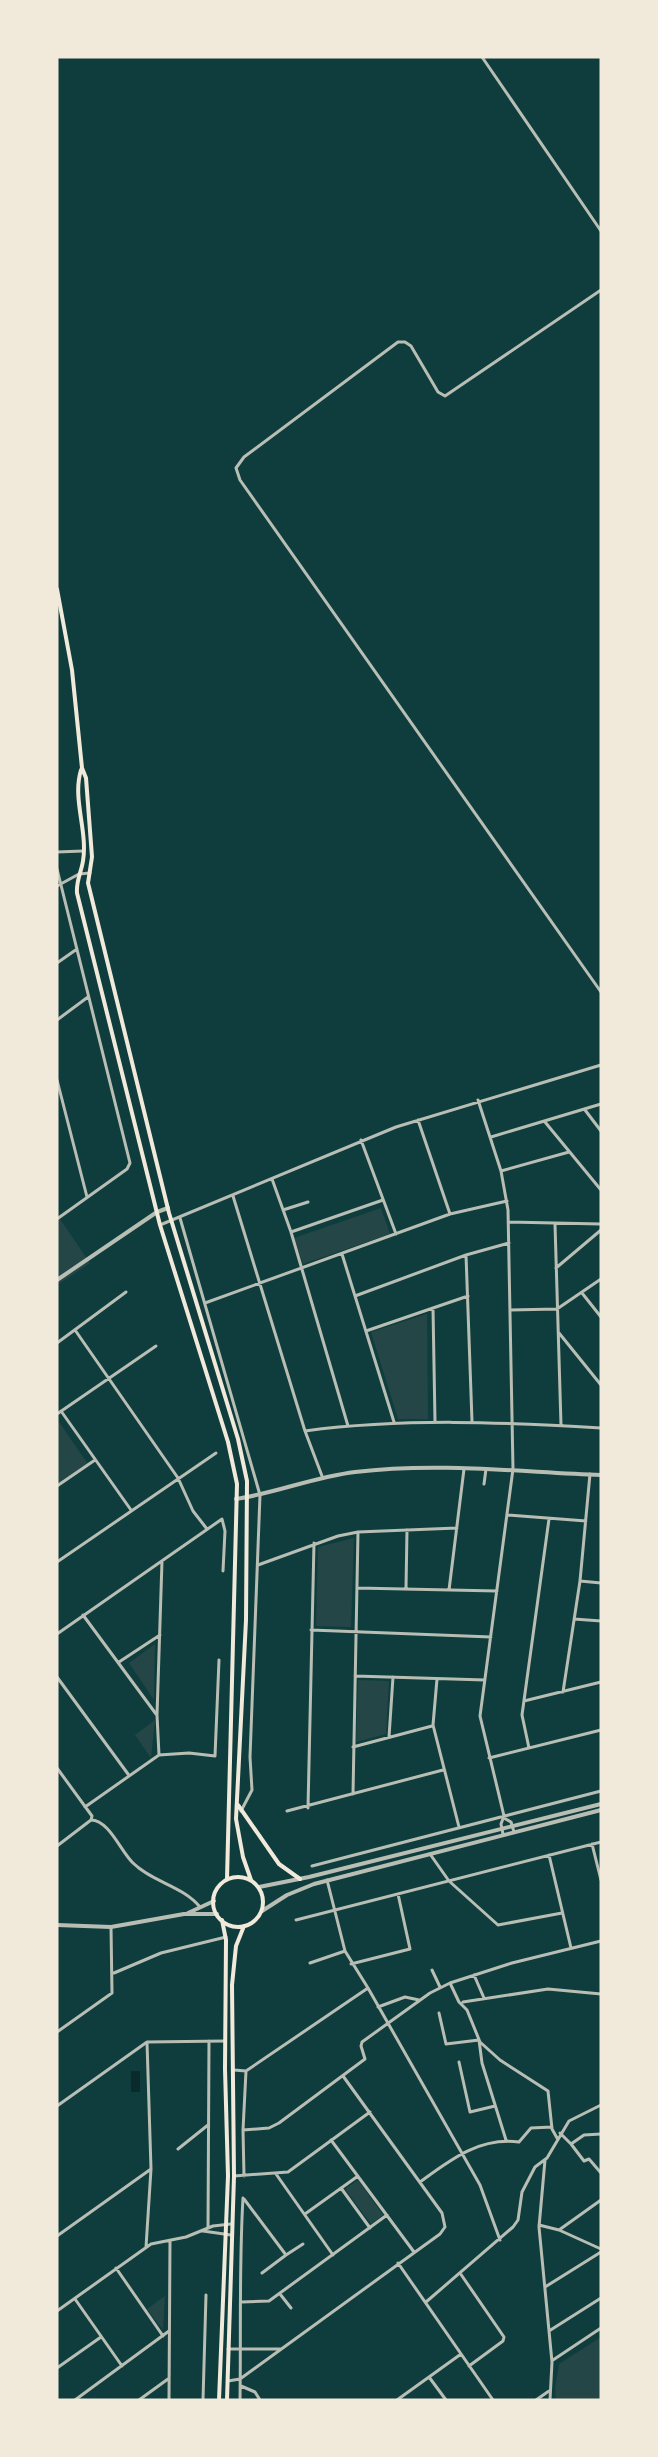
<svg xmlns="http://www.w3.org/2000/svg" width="658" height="2457" font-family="Montserrat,sans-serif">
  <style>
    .green { fill: #244646 }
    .water { fill: #0a2a2b }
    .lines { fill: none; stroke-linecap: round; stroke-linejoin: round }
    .minor { stroke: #b8beb3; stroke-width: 3 }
    .tertiary { stroke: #b8beb3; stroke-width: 4 }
    .secondary { stroke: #f1e9da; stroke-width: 4 }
  </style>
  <rect width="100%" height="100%" fill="#0f3d3e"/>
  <path class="green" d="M381,1208L390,1234L303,1264L294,1238Z
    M60,1219L90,1263L57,1285V1221Z
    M427,1314L428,1419H398L371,1332Z
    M59,1422L88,1464L57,1485V1424Z
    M354,1538L351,1627L316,1626L318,1547Z
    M155,1644L154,1700L129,1663Z
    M358,1680L389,1681L386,1734L356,1742Z
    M155,1720L151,1758L135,1735Z
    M358,2180L383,2215L371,2224L345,2189Z
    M165,2296L163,2330L147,2309Z
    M601,2337V2400H556L555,2388L559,2364Z"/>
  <path class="water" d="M131,2071H140V2092H131Z"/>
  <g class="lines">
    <path class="minor" d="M482,57L601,231
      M601,290L445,396L438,392L411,346L405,342H398L244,457L236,468L240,480L601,992
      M57,852L83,851
      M57,869L130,1163L127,1169L57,1219
      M57,886L79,874L90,873
      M57,963L77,949
      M57,1020L88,997
      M57,1080L87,1197
      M478,1100L501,1171L508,1210L513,1469L480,1716L504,1816L501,1824L503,1834
      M585,1110L601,1131
      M418,1120L450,1214
      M545,1122L601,1190
      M491,1137L601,1104
      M361,1140L396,1234
      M501,1171L569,1152
      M272,1179L291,1232L348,1426
      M233,1196L305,1431L322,1476
      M283,1210L308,1202
      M180,1218L260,1495L250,1757L252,1790L241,1811
      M508,1222L601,1224
      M555,1224L561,1425
      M160,1225L396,1127L601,1065
      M291,1232L383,1200
      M342,1254L394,1422
      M466,1255L472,1421
      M556,1268L601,1230
      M582,1293L601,1317
      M355,1296L466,1255L509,1243
      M205,1303L450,1214L507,1201
      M433,1308L435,1422
      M510,1310L557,1309L601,1279
      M75,1330L178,1478L193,1511L207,1529
      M366,1331L468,1296
      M559,1333L601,1385
      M57,1343L126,1292
      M61,1411L131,1510
      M57,1414L156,1346
      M305,1431C404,1418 502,1422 601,1428
      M484,1484L486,1469
      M57,1486L95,1460
      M508,1515L586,1521
      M57,1562L216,1453
      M258,1565L338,1536L358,1532L457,1528
      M580,1581L601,1583
      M357,1588L497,1591
      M406,1588L407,1530
      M449,1590L464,1469
      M83,1615L156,1714
      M574,1619L601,1621
      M311,1630L491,1637
      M57,1634L222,1519L225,1531L223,1571
      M119,1662L160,1635
      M355,1676L485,1680
      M57,1677L128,1774
      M437,1679L433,1725L459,1827
      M563,1692L580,1581L590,1474
      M524,1701L601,1682
      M389,1737L393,1677
      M353,1747L432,1726
      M529,1748L522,1715L549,1519
      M159,1755L157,1715L162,1561
      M489,1758L601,1730
      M57,1768L92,1816L91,1820
      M353,1794L358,1532
      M85,1807L159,1755L189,1753L215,1756L219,1660
      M308,1808L314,1543
      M287,1811L443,1770
      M504,1818L511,1822L514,1832
      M91,1820C109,1820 121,1852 133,1863C152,1882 183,1886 200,1907
      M592,1844L601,1880
      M57,1846L91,1820
      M430,1854L449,1881L498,1925L562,1913
      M549,1855L571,1948
      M312,1866L601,1791
      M327,1880L345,1951L368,1988L480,2185L500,2240
      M296,1920L601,1842
      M310,1963L345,1951
      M351,1964L410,1949L398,1894
      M432,1970L440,1987
      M114,1973L161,1953L226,1937
      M474,1975L484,1998
      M450,1983L512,1963L601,1941
      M463,2002L548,1989L601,1994
      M378,2007L405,1997L419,2000
      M439,2013L446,2044L479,2040L482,2063L506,2140
      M57,2032L112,1993L111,1927
      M459,2062L470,2112L495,2106
      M234,2070L246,2071L368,1988
      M57,2106L147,2042L225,2041
      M243,2130L269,2128L279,2123L365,2059L361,2046L362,2042L430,1993L450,1983L459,2002L467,2010L480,2042L500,2060L548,2091L552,2129L557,2138
      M560,2133L571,2144L584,2135L601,2134
      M331,2140L414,2252
      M571,2144L584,2161L589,2159L601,2173
      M178,2149L208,2125
      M545,2160L539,2227L552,2362L550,2400
      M276,2174L333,2255
      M234,2176L288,2172L370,2112
      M244,2176L243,2130L246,2071
      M420,2182C450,2160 479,2137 519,2142L531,2128L552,2127
      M341,2188L370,2228
      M244,2199L286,2255L262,2273
      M305,2214L358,2176
      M539,2225L559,2230L601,2249
      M208,2228L209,2041
      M559,2230L601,2200
      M203,2231L231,2235
      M57,2236L151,2169
      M146,2247L151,2169L147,2042
      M286,2255L303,2244
      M398,2263L493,2400
      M116,2268L163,2336
      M460,2273L504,2337L503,2341L469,2366
      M545,2287L601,2252
      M280,2294L291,2308
      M75,2299L122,2366
      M242,2302L269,2301L387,2215
      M426,2302L513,2227L518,2220L522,2192L535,2167L547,2158L569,2121L601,2105
      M57,2311L151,2244L186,2237L213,2226L231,2224
      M549,2331L601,2298
      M228,2349H281
      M553,2360L601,2328
      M57,2368L101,2337
      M429,2377L446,2400
      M228,2381L240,2379L440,2234L445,2227L442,2213L343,2076
      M241,2386L255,2392L260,2400
      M75,2400L169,2331
      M139,2400L168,2379
      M169,2400L170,2241
      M203,2400L206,2295
      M240,2400C241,2333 239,2265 243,2198
      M397,2400L461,2354
      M536,2400L549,2391"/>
    <path class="tertiary" d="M57,1280L157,1212L168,1208
      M236,1499C276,1493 314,1477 355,1472C437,1462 519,1472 601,1475
      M259,1887L309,1877L601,1804
      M262,1911L287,1895L314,1884L601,1810
      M188,1913L214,1901
      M57,1925L111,1927L184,1914H217"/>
    <path class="secondary" d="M57,589L72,670L82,768L86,778L92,857L88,883L169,1213L238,1439L247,1481L246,1620L236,1819L243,1857L251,1880
      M81,770C72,799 88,831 83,861C81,873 76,881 77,893L160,1225L228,1442L237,1484L227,1879
      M238,1805L279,1864L300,1879
      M213 1902a25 25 0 1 1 50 0a25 25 0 1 1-50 0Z
      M219,2400L228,2176L225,2069L226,1940L222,1920
      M227,2400L234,2176L232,1985L236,1946L244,1926"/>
  </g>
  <rect width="658" height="2457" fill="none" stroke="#f1e9da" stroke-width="117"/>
</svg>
